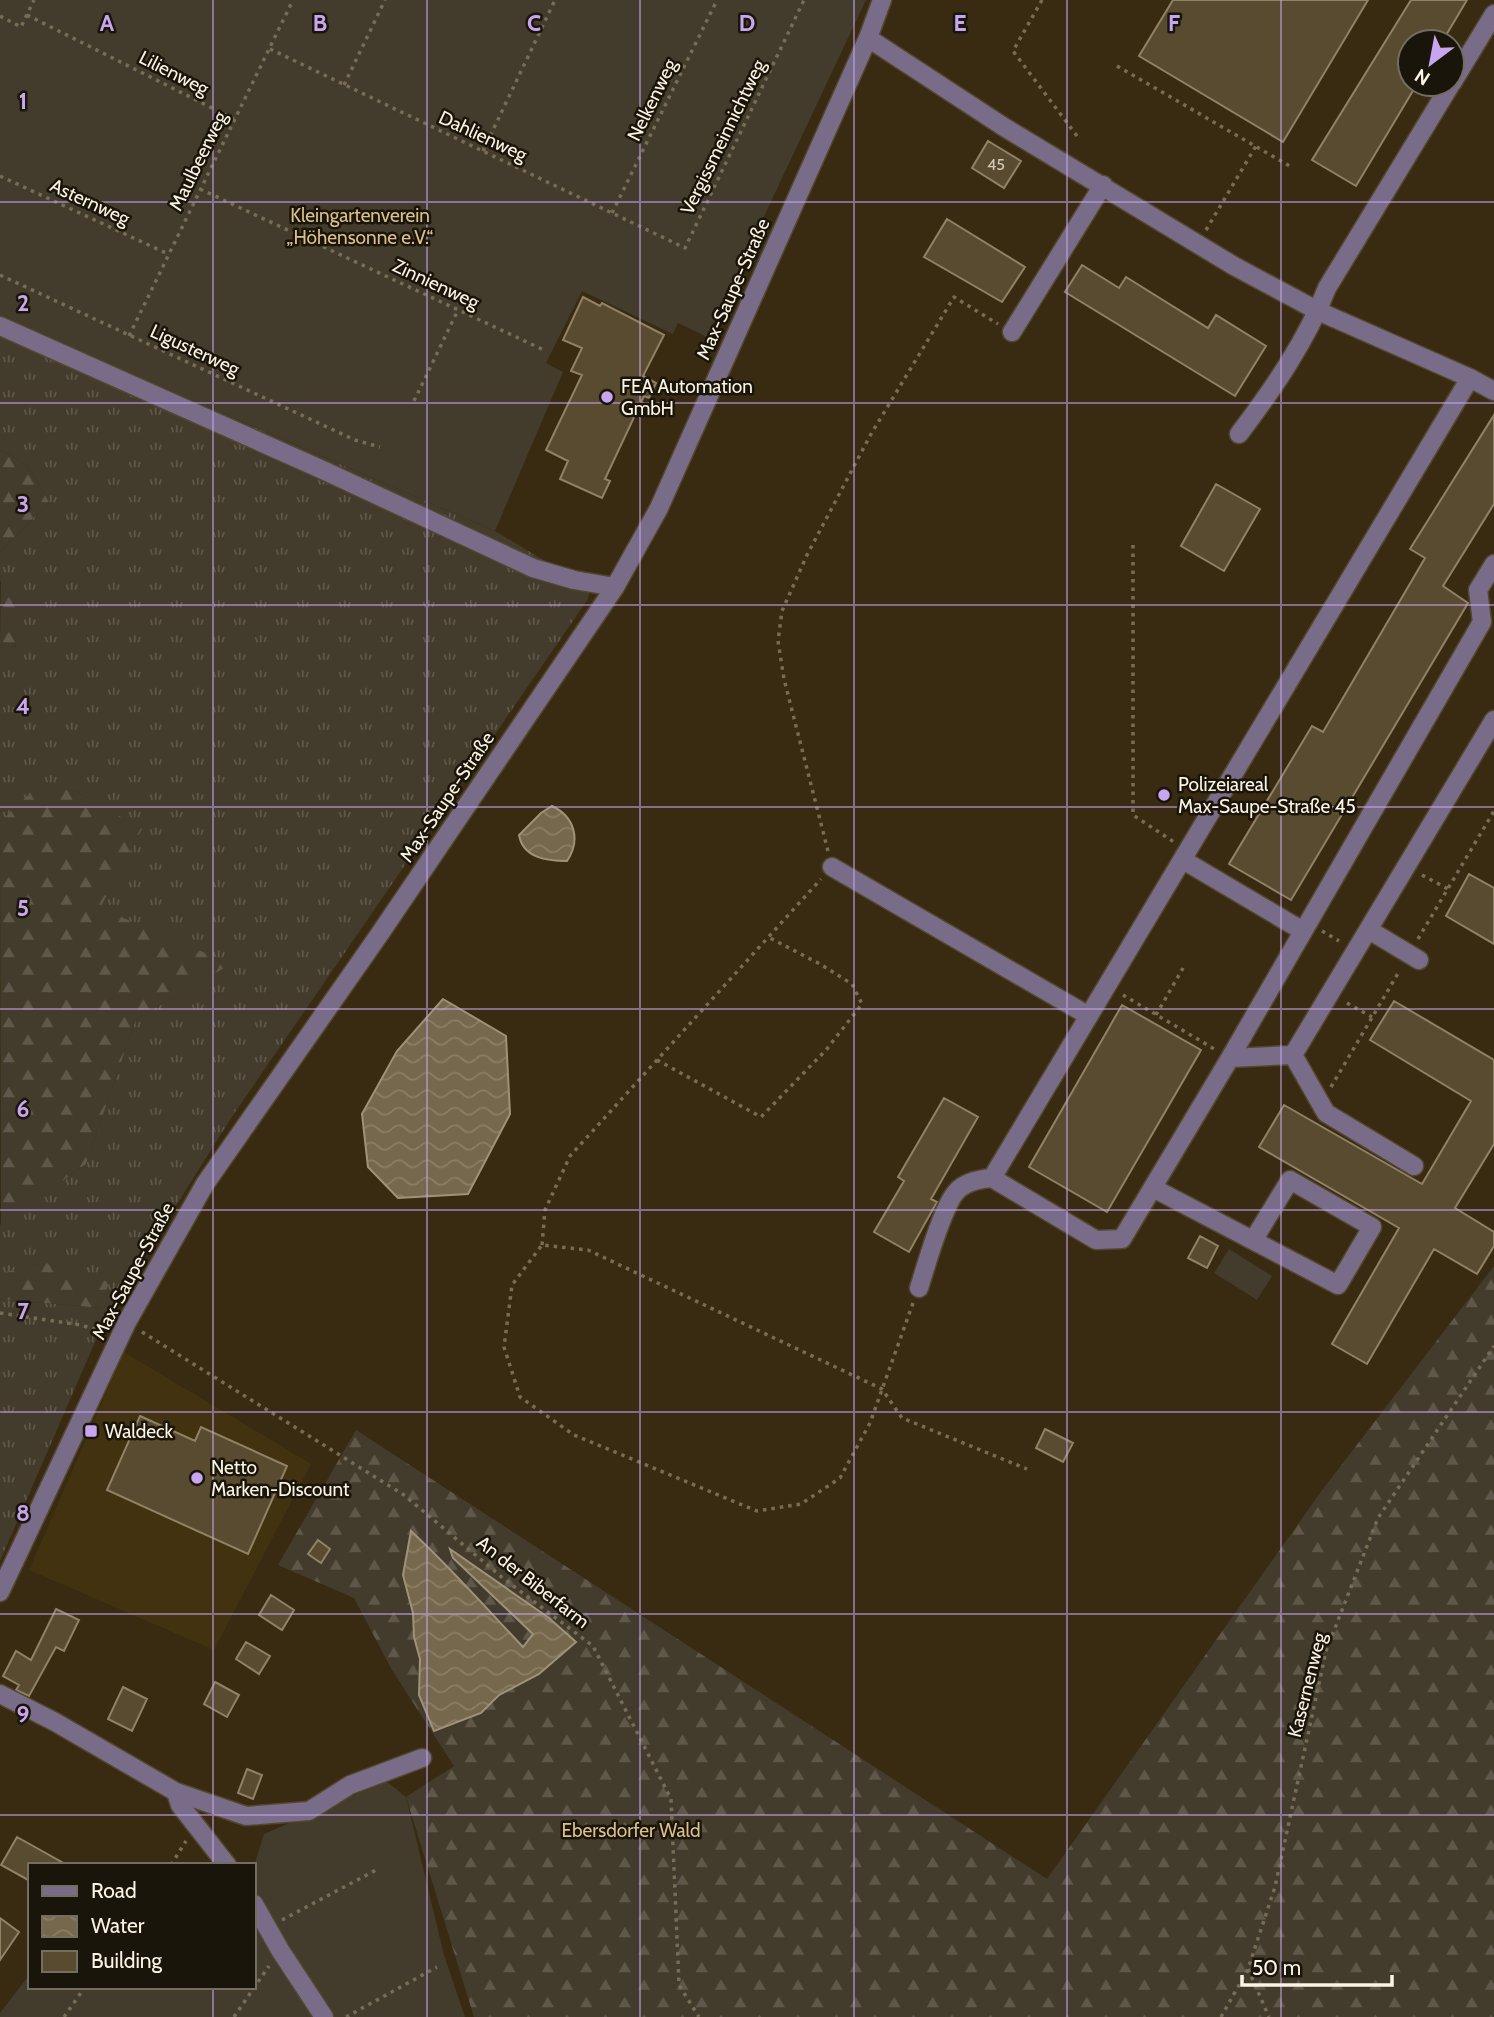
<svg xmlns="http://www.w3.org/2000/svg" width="1494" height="2017" font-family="Cabin,sans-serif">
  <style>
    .built { fill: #423210 }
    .grass { fill: url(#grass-tufts) }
    .forest { fill: url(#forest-firs) }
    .garden { fill: #433b2b }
    .water { fill: url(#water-waves); stroke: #9e9279; stroke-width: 2 }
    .building { fill: #584b30; stroke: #918266; stroke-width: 2 }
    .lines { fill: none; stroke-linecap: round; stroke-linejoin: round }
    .minor-casing { stroke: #53472e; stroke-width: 21 }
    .path { stroke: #776c55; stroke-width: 3.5; stroke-dasharray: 3.5 5; stroke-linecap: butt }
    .minor { stroke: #796c89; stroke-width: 18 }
    .grid { fill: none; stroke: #c7a6ef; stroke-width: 2; stroke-opacity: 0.55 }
    .poi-dot { fill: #c7a6ef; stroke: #1a150a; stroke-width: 2.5 }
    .labels { text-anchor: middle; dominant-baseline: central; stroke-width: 5; stroke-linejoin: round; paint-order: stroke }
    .number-label { font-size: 16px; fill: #d2c9b6 }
    .street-label { font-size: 19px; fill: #fbf3e3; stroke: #1a150a }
    .park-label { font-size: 19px; fill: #dbc08c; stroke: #1a150a }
    .poi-label { font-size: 19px; fill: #fbf3e3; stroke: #1a150a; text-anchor: start }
    .grid-label { font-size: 23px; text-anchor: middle; font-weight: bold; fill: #c7a6ef; stroke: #1a150a; stroke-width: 5; stroke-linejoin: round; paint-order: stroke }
  </style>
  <defs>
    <pattern id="grass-tufts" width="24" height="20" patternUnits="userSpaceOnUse" patternTransform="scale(1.75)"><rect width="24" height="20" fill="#433b2b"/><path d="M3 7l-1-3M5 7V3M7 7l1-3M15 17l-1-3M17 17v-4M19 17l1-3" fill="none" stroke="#5f584a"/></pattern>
    <pattern id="forest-firs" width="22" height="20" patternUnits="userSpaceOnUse" patternTransform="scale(1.75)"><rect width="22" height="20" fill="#433b2b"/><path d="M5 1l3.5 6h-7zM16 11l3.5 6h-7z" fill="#5f584a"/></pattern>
    <pattern id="water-waves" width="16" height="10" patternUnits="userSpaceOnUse" patternTransform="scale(1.75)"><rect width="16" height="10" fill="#76684c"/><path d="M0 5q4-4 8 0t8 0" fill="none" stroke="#8a7e66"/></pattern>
  </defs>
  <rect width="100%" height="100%" fill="#382b11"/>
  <path class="built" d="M124,1352L311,1464L214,1650L29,1570Z"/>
  <path class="grass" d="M0,317L495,531L590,588L588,599L231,1118L105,1319L0,1561V1299L100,1308L109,1283L46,1263L0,1273V1225L86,1164L136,1019L230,964L99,908L141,829L77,792L40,785L0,822V645L16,647L1,580L0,582V552L49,502L27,465L0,449Z"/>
  <path class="forest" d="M0,449L27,465L49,502L0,552Z
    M1,580L18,582L27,603L15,647L0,645Z
    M40,784L77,792L142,829L100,908L231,964L136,1019L86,1164L1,1225L0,822Z
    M46,1263L109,1282L101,1308L0,1299V1273Z
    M1494,1266V2017H474L406,1797L454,1766L392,1670L354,1598L278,1565L356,1430L1047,1879L1320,1493Z"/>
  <path class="garden" d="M0,0H866L707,337L678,323L673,334L582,291L546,363L563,372L495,531L0,317Z
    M1229,1249L1272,1276L1257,1300L1214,1273Z
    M386,1781L406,1797L444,1955L465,2017H0V2013L30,1974V1987H254V1866L264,1834Z"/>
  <path class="water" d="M552,806C575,817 581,840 567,861C547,861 523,858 519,835L541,813Z
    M443,999L506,1036L510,1114L468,1194L398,1198L368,1167L362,1114L397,1051Z
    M411,1531C450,1567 486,1608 523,1647L533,1634L453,1558L450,1549L549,1618L576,1642L539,1674L499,1695L481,1713L434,1731L419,1695L420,1659L414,1637L413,1613L403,1575Z"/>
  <path class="building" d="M1173,0H1368L1283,142L1139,56Z
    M1411,0H1467L1442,42H1410V84H1417L1356,186L1312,160Z
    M988,141L1021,161L1004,188L972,168Z
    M947,219L1025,267L1002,302L924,257Z
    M1082,265L1119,288L1126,277L1208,328L1216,315L1266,346L1235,396L1065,292Z
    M583,297L600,306L602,303L664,335L643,376L656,383L649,398L644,396L605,479L610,481L602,498L560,479L568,461L546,450L582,375L571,371L582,348L563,340Z
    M1494,415V504L1443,586L1468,603L1291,900L1229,864L1312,726L1323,732L1425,558L1410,549Z
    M1216,484L1260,509L1224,571L1181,546Z
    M1469,874L1494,888V944L1446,916Z
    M1394,1001L1494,1060V1144L1455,1208L1494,1232V1246L1477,1274L1434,1249L1367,1364L1332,1344L1399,1228L1259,1147L1284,1105L1422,1184L1471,1101L1370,1040Z
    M1122,1005L1201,1050L1107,1212L1029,1167Z
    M944,1098L978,1117L931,1199L937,1202L909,1252L874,1232L904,1181L898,1177Z
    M1200,1236L1218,1246L1207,1268L1188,1258Z
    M140,1416L195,1441L201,1427L287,1466L248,1554L107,1490Z
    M1045,1429L1073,1443L1063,1462L1036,1448Z
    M318,1540L330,1549L321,1563L308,1554Z
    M271,1595L294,1610L282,1630L259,1615Z
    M56,1609L79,1620L64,1651L56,1647L29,1696L16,1690L19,1685L3,1676L16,1651L31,1660Z
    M246,1642L270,1656L259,1674L236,1659Z
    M215,1682L239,1695L227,1717L204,1704Z
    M123,1687L147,1699L132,1731L108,1719Z
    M247,1769L262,1775L253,1799L238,1793Z
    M17,1837L67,1865H30V1881L1,1865Z
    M0,1918L19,1932L0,1960Z"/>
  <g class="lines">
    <defs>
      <path id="minor" d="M868,38L1004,127L1234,266L1318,311L1470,378L1494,391
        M1452,83L1494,14
        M0,326L325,471L533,568L574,580L615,587
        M1012,332L1103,185
        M1470,378L992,1178L1096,1240L1122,1239L1230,1058L1482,622L1478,590L1494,564
        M1239,434C1273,389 1307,340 1327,288L1451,84
        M1183,860L1303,931
        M832,867L1089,1016
        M1369,930L1419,960
        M1293,1055L1326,1113L1414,1166
        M1230,1058L1293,1055L1494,720
        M1153,1188L1338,1285L1372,1227L1290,1180L1254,1239
        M919,1288C926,1266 943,1205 957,1191C965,1182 981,1179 992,1178
        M0,1592L127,1322L205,1184L379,935L615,587L659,508L868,38L882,0
        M0,1694L55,1722L176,1792L246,1816L309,1811L350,1785L422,1758
        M176,1792L180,1805L227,1865
        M254,1904L280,1950L324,2017"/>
    </defs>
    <use href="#minor" class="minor-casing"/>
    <path class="path" d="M1042,0L1013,51L1077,136
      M27,15L234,119
      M0,16L21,27L34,0
      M270,49L685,248L804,0
      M1117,66L1293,168
      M344,85L385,0
      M483,151L555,0
      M0,176L168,254
      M200,189L546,351
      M612,213L717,0
      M1206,230L1256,146
      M0,275L355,440L380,447
      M129,336L293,0
      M414,401L458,310
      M1133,545V815L1174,842
      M828,851L784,679L778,641L782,611L807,555L871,434L954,297L998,324
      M1422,875L1448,889
      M1322,931L1339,941
      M1418,939L1494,811
      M1123,995L1216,1050
      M1347,1003L1372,1017
      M1156,1015L1183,968
      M657,1060L761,1117L826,1050L862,1004L852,984L820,964L768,937
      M1331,1087L1400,970
      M542,1245L545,1210L570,1156L821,879
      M913,1303L870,1423L840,1478L801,1504L757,1511L574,1435L520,1397L504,1347L512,1285L542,1245L588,1250L882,1389L902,1418L1027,1469
      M0,1313L80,1325L105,1332
      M142,1332L404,1495L504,1579L593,1646L671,1799L679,1985L699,2017
      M171,1865L186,1841
      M282,1920L376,1870
      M1248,1969L1269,2017
      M64,2017L85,1987
      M234,2017L269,1966
      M346,2017L437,1967
      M1221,2017L1248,1969L1275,1887L1326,1651L1378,1518L1494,1346"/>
    <use href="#minor" class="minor"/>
  </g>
  <path class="grid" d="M213,0V1865M427,0V2017M640,0V2017M854,0V2017M1067,0V2017M1281,0V2017M0,202H1494M0,403H1494M0,605H1494M0,807H1494M0,1009H1494M0,1210H1494M0,1412H1494M0,1614H1494M0,1815H1494M213,1987V2017"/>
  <g class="poi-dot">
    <circle cx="607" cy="397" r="7"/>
    <circle cx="1164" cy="795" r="7"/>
    <rect x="84" y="1424" width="14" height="14" rx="3.5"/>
    <circle cx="197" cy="1478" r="7"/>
  </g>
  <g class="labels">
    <g class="number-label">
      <text x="996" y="164">45</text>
    </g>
    <g class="street-label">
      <text transform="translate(174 73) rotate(27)">Lilienweg</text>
      <text transform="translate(652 100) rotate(-64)">Nelkenweg</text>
      <text transform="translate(483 136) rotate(25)">Dahlienweg</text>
      <text transform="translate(723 137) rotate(-64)">Vergissmeinnichtweg</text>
      <text transform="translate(198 161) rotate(-64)">Maulbeerweg</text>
      <text transform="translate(90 202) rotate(25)">Asternweg</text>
      <text transform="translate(436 284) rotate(25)">Zinnienweg</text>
      <text transform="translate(733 289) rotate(-66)">Max-Saupe-Straße</text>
      <text transform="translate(195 350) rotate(25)">Ligusterweg</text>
      <text transform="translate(447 797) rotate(-56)">Max-Saupe-Straße</text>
      <text transform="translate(133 1271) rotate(-62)">Max-Saupe-Straße</text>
      <text transform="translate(533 1582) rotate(38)">An der Biberfarm</text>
      <text transform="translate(1307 1685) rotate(-76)">Kasernenweg</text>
    </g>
    <g class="park-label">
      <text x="360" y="215">Kleingartenverein<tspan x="360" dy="22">„Höhensonne e.V.“</tspan></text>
      <text x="631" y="1830">Ebersdorfer Wald</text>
    </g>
    <g class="poi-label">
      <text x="621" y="386">FEA Automation<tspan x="621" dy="22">GmbH</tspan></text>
      <text x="1178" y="784">Polizeiareal<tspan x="1178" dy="22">Max-Saupe-Straße 45</tspan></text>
      <text x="105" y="1431">Waldeck</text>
      <text x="211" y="1467">Netto<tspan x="211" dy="22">Marken-Discount</tspan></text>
    </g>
  </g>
  <g class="grid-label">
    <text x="107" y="31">A</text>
    <text x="320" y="31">B</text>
    <text x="534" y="31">C</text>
    <text x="747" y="31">D</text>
    <text x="960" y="31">E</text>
    <text x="1174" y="31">F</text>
    <text x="23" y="109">1</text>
    <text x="23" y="311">2</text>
    <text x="23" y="512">3</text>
    <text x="23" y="714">4</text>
    <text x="23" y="916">5</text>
    <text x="23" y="1117">6</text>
    <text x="23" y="1319">7</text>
    <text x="23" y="1521">8</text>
    <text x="23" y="1722">9</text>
  </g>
  <rect x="28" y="1863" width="228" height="126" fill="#1a150a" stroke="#746e61" stroke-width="2"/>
  <rect x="42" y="1886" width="35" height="10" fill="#796c89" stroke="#746e61" stroke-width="2"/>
  <text x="91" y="1898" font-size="21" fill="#fbf3e3">Road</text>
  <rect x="42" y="1916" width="35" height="21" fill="url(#water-waves)" stroke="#746e61" stroke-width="2"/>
  <text x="91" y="1933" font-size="21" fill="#fbf3e3">Water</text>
  <rect x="42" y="1951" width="35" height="21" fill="#584b30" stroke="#746e61" stroke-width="2"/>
  <text x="91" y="1968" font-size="21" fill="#fbf3e3">Building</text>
  <g transform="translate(1431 63) rotate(212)"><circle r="33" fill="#1a150a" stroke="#746e61" stroke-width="2"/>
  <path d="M0-5L12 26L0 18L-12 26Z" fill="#c7a6ef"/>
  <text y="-10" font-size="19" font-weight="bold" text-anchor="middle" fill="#fbf3e3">N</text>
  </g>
  <path d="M1242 1975v10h150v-10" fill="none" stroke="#fbf3e3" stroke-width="3.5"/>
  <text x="1252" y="1975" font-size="21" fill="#fbf3e3" stroke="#1a150a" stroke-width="5" paint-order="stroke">50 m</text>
</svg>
